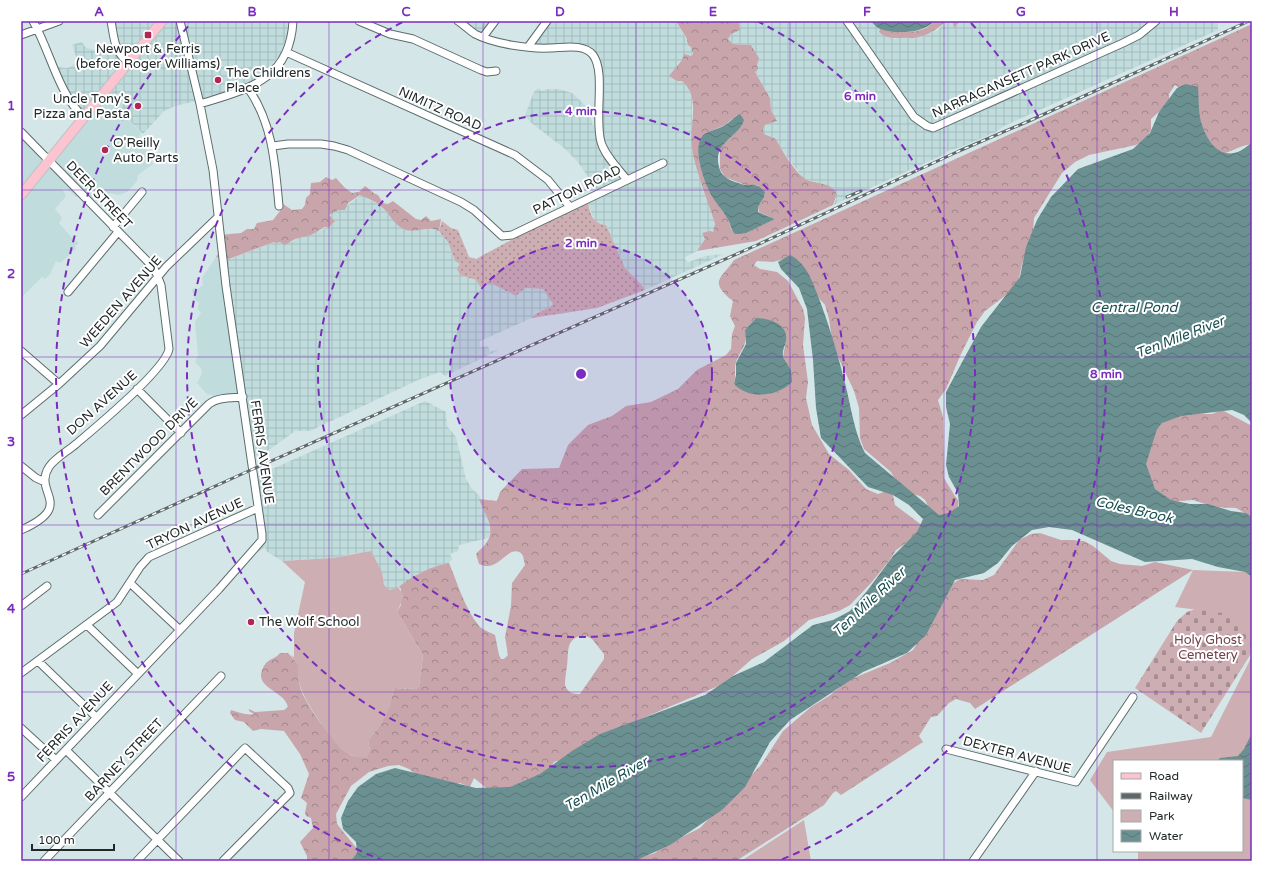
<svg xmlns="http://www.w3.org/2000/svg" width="1273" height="882" font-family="'Varela Round',sans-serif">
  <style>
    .built { fill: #c0dcdd }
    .industrial { fill: url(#industrial-grid) }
    .grass { fill: url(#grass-dots) }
    .forest { fill: url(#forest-crowns); fill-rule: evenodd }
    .cemetery { fill: url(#cemetery-stones) }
    .park { fill: #cdaeb3 }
    .water { fill: url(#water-waves) }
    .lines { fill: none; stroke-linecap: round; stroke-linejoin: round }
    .minor-casing { stroke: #5c6c6c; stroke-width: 9 }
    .major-casing { stroke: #c1c3c3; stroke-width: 11 }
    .minor { stroke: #fff; stroke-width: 7 }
    .major { stroke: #fcc4d0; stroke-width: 9 }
    .rail-casing { stroke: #5e6869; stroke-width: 3 }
    .rail { stroke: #fff; stroke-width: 1.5; stroke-dasharray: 4.5; stroke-linecap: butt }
    .grid { fill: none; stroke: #7b2cbf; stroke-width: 1; stroke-opacity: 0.55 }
    .ring { fill: none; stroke: #7b2cbf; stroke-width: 2; stroke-dasharray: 7 5 }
    .poi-dot { fill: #b42555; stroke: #fff; stroke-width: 1.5 }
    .labels { text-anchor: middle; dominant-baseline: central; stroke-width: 4; stroke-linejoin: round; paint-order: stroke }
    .poi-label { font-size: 13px; fill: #212828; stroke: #fff; text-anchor: start }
    .street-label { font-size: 13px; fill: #212828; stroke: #fff }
    .park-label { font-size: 13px; fill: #73414c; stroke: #fff }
    .water-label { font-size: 14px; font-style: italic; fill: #184f51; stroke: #fff }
    .centre { fill: #7b2cbf; stroke: #fff; stroke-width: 2 }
    .ring-label { font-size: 12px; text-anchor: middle; font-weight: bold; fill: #7b2cbf; stroke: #fff; stroke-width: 4; stroke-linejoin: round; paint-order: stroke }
    .neatline { fill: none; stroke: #7b2cbf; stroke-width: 1.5 }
    .grid-label { font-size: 13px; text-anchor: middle; font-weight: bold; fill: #7b2cbf }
  </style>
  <defs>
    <pattern id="industrial-grid" width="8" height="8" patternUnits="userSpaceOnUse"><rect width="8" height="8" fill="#c0dcdd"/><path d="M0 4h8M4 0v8" fill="none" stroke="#a5bdbe"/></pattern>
    <pattern id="grass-dots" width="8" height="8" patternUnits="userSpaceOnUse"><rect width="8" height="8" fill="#cdaeb3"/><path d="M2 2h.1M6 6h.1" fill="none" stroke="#a68e92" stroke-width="1.8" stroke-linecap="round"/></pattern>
    <pattern id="forest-crowns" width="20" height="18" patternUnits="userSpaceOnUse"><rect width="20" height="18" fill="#c7a5ab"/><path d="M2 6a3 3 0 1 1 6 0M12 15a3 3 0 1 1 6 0" fill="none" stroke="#a1868b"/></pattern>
    <pattern id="cemetery-stones" width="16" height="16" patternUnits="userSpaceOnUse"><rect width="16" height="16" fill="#cdaeb3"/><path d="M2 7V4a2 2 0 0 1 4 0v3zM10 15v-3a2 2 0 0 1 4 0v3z" fill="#a68e92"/></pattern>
    <pattern id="water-waves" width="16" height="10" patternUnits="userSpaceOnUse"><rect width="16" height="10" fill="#6b9091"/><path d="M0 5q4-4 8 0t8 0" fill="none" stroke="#587676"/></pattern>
  </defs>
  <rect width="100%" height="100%" fill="#d4e6e7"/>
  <path class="built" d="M104,96L141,133L139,136L153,164L138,175L137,181L127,192L119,195L110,193L105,197L101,194L87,203L80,195L76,197L70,191L62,188L66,196L55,209L62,218L59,223L71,237L79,243L75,246L76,249L60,263L56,261L50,274L45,279L42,277L21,298V134L48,161Z
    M216,257L226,258L241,399L216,402L212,395L207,394L197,383L201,376L202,371L201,368L195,362L198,355L195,322L201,313L198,309L199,302L195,300L192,291L193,288L198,289L203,285L202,278Z"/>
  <path class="industrial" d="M111,21H288V32L281,53L267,71L251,84L214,97L175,106L164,111L143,134L104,96L83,118L57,73L61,71L56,67L68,68L78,62L72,45L82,42L85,47L95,51L98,47L102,49L115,47Z
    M454,21H495L485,35L474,36Z
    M550,21H676L693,51L691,56L683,57L682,60L678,63L674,78L677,81H682L687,85L692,97V150L715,224L713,232L702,233L705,239L697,251L685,257V259L688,262L706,256L724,254L645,290L641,284L625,268L606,225L597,224L594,221L587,199L598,193L597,190L578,162L564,148L530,122L525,115L534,92L538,88L541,91L548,89H559L572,93L588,108L593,126L598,125L599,88L593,56L583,50L530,47Z
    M739,21H870L880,29L879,32L895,39L902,37L914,39L938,30L945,22L953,23L954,27L960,21H1213L1218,24V30L1004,126L996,132L961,147L948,151L945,154L833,205L836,199L835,190L827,185L804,179L781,149L776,139L764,134L763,129L765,125L777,121L771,110L770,98L755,72L757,65L754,50L751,45L733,44L728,39L731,34L740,29Z
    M361,195L382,206L398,226L405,229L411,231L435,228L439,231L448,242L455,261L460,264V275L476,280L480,287L491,283L516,296L525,288L543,289L553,303L550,308L537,312L532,318L480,341V347L488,346L490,352L498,349L497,351L445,376L440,372L418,380L310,431H295L269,450L251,458L226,258L230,259L274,242H292L295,239L322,230L335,221L329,215L332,213L338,210H341Z
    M425,401L446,412L447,426L456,437L466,479L472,489L479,495L488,520L490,533L488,538L459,545L458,551L450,554L452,559L449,563L439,565L416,575L399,587L390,590L384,585L382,572L357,553L333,558L282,561L266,551L265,547L252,556L258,543L259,535L253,480L263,473Z"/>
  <path class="grass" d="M587,199C591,213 590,223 606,225L625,268L641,284L645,290L597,308L532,318C539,309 547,311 553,304L543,289L525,288L516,296L491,283L480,287L476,280L460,275L457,269L460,264L455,261L448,242L439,231L442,221L451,228L458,230L469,257L476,259Z"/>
  <path class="forest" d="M676,21H739L740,30L731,34L728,39L733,44L751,45L759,58L757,65L758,69L755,72L770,98L771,110L777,121L765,125L763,129L764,134L776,139C780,148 796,173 804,178C813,185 830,180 837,194L833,205L756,241L697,251L705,239L702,233L710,231L713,232L715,224C708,201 696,172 692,149C688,128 702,98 682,81H677L669,76L682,60L684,54L691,56L693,54L691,47L688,45L687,39ZM737,115V131L725,141L720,149V169L725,177L745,185H757L765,192L764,197L758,207L759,212L775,219L746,232L732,231L728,219L712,196L706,133L725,125Z
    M934,21H960L954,28L953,23L945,22C937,30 926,36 915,38C911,39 907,37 902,38C894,38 886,39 879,32L880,29C897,31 922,37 934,21Z
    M1252,24V144C1236,146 1228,156 1211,155L1183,90L1175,85L1169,94V103L1151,119V130L1145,140L1136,145L1089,155L1075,162L1062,173L1034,218L1032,245L1022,264L1018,283L1010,292L985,311L977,322L961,354L946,389L938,400L943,417L944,478L958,501C960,510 951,514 944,518L931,512L925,500L920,496L901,491L891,472L864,449L860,438L859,408L854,391L833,346L829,319L825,305L784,259L773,262L757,261L754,265L760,269L777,272L788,281L803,309L805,318L803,345L808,382L806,398L812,425L829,454L849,470L866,489L878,494L889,490L893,495L895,505L923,526L915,537L896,550L889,561L871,583L850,605L839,611L809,620L784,641L752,659L728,680L716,687L643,718L564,759L554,762L543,780L491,792L474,778L470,787L460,783L450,786L418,776L409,769L399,765L388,766L369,772L351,786L336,814L337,824L358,850V861H307V856L300,842L313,828L311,818L306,816L305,813L307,803L301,798L309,774L300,754L284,731L261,729L253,731L244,722L235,720L230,713L231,710C239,712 247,716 254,714L249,711V709L255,712L284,710L288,707C284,689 248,688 266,663C271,658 275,659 280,653H288L300,666C298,673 298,680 300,687C304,703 338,750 353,756C358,758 365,753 370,751L368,740C383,724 389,710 394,688L416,689L419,686L423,655L397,612L401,605V589L399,587C410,577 434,565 449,563C458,584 464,607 479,626C483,630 490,632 495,635L499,655L501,659H504L508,655L505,637L511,606L512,583L525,565L523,556L521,553C507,544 499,574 479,564L476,554C479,550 484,547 487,542C496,528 484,513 479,499L497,501L500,492L522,469L559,468L568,445L588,425L612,416L626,406L651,402L678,389L697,370L726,355L731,349L732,334L735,326L730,316L733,301C708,281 721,279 734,260ZM756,318L786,340L783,357L791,370L769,394C752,395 749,393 734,384C736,377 734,368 736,362C742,346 747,349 745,330ZM580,636H586L592,639L604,654V659L580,694C572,694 568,693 565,685C565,679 566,673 567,666C569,654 565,640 580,636Z
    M326,177L332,180L336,178L344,187L352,193L359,192L365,186C370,189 372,193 378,195L383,203L388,204L393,201L416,219L421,220L426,216L431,221L441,219L439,231C430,225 417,233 406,230C393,225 391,215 382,207C377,202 367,198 360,195L348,203L345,210H338L329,215L335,221L329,227H325L311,235L295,239L285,245L280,242L276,243L274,242L229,259L216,257L218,254H221L219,235L241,233L247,229H254L257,223L273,220L280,211V202L292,210L302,209L305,205L306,198L310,194L311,183L320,182Z
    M1222,410L1252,426V517L1236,508L1214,507L1193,500L1169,502L1152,494L1142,453L1157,423L1186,414H1212Z
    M1040,533L1061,540H1072L1084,541L1093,546L1111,561L1120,564L1142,566L1155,562L1193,570L975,709L970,703L956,699L949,703L937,716L931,717L919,736L923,742L841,795L836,791L833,793L824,805L736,861H631L655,853L662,847L700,828L761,765L783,731L811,707L829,696L849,680L890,663L913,650L952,584L960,579L983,580L994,575L1019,540L1031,534Z"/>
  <path class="cemetery" d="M1201,607L1222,608L1252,625V652L1201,733L1135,688L1177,621L1187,612Z"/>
  <path class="park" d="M371,551L382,572L384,585L390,590L398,587L404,596L397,612L423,655L419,686L416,689L394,688C389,711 384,723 368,740L370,751L367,758C360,758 352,756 347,753C341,751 336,743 332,738C320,722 291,684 299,666L291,655L294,657V633L305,582L282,561L333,558Z
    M1193,570L1245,572L1252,577V631L1231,614L1175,607Z
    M1252,656V861H1138V851H1242V761H1114V812L1090,780L1107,752L1211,737Z
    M804,820L811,861H741Z"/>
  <path class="water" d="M870,21H934C924,34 894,34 880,29C876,27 873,23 870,21Z
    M1186,84L1198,87C1199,99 1198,114 1202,125C1211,152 1230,164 1252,142V423L1244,415L1232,410L1181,416L1162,423L1157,429L1146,464L1155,489L1171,500L1190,504H1208L1231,511L1246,513L1252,517V577L1245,572L1218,567L1192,559L1145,562L1072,530L1049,527L1032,530L1012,546L998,563L984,573L955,580L926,635L907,653L863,672L790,720L770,742L745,787L722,810L670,845L635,861H351L357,853L356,842L343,829L341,818L348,801L358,787L376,774L395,768L476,788L510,787L540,774L572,751L600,734L705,695L733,676L764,662L813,625L833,620L850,611L867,591L893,556L917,532L923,519L909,505L893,495L868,487L821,438L816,408L813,360L807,309L799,288L781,269L778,262L790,255C808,264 813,284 820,301C830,328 838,355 845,383C851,406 854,432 865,453L939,515L949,513L959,506L958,493L949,477L946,465L950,424L946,407V392L981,327L1020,277L1026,247L1037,220L1051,197L1078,169L1133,149L1150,133L1159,112L1177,88Z
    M740,114L744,120C739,138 710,142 720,170C723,179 737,183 745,185C749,185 754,184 758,186C760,187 763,190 765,192L764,197L758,207V212L775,219L746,233L735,234C730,229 731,223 727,218C723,211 717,204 713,198C705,185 693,152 701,138C706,130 718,130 725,125C731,122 734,116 740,114Z
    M756,318C769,318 789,324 786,341C785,346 782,350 783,357L791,370L792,382C777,397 749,400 734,384L736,375V363L746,344L745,330Z
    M1252,733V800L1242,798V761H1217L1220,758L1238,756L1244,749Z"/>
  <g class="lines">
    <defs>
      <path id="minor" d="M33,21C51,53 57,91 84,118
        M111,21C114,37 114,52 128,62
        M359,21L390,34L413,39L481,70L487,72L496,71
        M458,21C464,25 469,30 475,34C494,44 529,49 550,48C562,48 584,43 593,55C606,72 594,118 601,142C605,156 618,168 627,180
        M847,21L914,117L927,126L933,128L1123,43L1139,35L1156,21
        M21,35L59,21
        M483,37L495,21
        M528,47L547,21
        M286,52L515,155L548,180L570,207
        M248,88C273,124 275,164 279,206
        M200,104C248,89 290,80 293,21
        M21,132L154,268L161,285L169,349C165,370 95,428 76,444C68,451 55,458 49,467C32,493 77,505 21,530
        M273,146L288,144H321L334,146L348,150L461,202L474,210L502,236L512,235L663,163
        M113,227L142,192
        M68,292L118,232
        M21,351L59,384
        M137,389L181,433
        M21,415L59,384L100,346L166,267L218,217
        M21,466L36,478L45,482
        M98,515L209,404C218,397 231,398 243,397
        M130,583L179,629
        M21,606L47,586
        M87,625L137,673
        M38,661L96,717
        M21,673L117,602L140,567L149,557L258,508
        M21,728L56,760
        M946,749L1076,782L1133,697
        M66,750L179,861
        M21,797L219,589L262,540V534L226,286L213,170L200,104L180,21
        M44,861L221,676
        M137,861L245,748L288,788L290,793L223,861
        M973,861L1036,771"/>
      <path id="major" d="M21,195L162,21"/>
    </defs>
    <use href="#minor" class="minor-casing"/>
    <use href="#major" class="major-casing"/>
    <use href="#minor" class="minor"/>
    <use href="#major" class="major"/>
    <defs>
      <path id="rail" d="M847,197L861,191
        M21,574L253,469L757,245L959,151L1029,121L1249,21"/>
    </defs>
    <use href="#rail" class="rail-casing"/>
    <use href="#rail" class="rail"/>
  </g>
  <path class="grid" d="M176,21V861M329,21V861M483,21V861M636,21V861M790,21V861M944,21V861M1097,21V861M21,190H1252M21,357H1252M21,525H1252M21,692H1252"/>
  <circle cx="581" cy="374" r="131" fill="#7b2cbf" fill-opacity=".12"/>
  <g class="ring">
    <circle cx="581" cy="374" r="131"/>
    <circle cx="581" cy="374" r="263"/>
    <path d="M757 21A394 394 0 1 1 405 21"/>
    <path d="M384 861A525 525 0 0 1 191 23M971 23A525 525 0 0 1 778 861"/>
  </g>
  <g class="poi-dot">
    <rect x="144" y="31" width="8" height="8" rx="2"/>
    <circle cx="218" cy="80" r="4"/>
    <circle cx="138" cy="106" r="4"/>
    <circle cx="105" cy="150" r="4"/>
    <circle cx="251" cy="622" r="4"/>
  </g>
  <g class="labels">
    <g class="poi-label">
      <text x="148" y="49" text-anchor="middle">Newport &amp; Ferris<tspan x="148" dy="15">(before Roger Williams)</tspan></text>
      <text x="226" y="73">The Childrens<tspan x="226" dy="15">Place</tspan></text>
      <text x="130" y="99" text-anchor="end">Uncle Tony's<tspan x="130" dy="15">Pizza and Pasta</tspan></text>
      <text x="113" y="143">O'Reilly<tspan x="113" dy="15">Auto Parts</tspan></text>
      <text x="259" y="622">The Wolf School</text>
    </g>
    <g class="street-label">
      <text transform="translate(1021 75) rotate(-24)">NARRAGANSETT PARK DRIVE</text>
      <text transform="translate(440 109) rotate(24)">NIMITZ ROAD</text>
      <text transform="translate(577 190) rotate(-26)">PATTON ROAD</text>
      <text transform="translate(99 195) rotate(46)">DEER STREET</text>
      <text transform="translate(121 302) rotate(-49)">WEEDEN AVENUE</text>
      <text transform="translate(102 403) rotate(-42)">DON AVENUE</text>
      <text transform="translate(149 447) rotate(-45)">BRENTWOOD DRIVE</text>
      <text transform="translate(262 452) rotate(82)">FERRIS AVENUE</text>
      <text transform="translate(195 524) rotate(-25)">TRYON AVENUE</text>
      <text transform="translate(75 722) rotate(-47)">FERRIS AVENUE</text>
      <text transform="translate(1017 755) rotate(15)">DEXTER AVENUE</text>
      <text transform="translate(124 760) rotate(-47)">BARNEY STREET</text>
    </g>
    <g class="park-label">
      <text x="1208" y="640">Holy Ghost<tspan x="1208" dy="15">Cemetery</tspan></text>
    </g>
    <g class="water-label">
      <text x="1134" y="307">Central Pond</text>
      <text transform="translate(1180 337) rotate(-21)">Ten Mile River</text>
      <text transform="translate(1134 510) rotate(13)">Coles Brook</text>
      <text transform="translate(869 602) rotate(-43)">Ten Mile River</text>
      <text transform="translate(606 784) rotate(-30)">Ten Mile River</text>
    </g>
  </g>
  <circle cx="581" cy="374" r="6" class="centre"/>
  <g class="ring-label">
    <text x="860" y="100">6 min</text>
    <text x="581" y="115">4 min</text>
    <text x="581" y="247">2 min</text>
    <text x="1106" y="378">8 min</text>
  </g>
  <rect width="1273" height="882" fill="none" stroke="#ffffff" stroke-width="44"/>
  <rect x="1113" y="760" width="130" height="92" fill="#ffffff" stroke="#a6a9a9"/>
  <rect x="1121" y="773" width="20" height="6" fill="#fcc4d0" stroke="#a6a9a9"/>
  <text x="1149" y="780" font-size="12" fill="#212828">Road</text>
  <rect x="1121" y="793" width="20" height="6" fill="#5e6869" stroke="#a6a9a9"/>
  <text x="1149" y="800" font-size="12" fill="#212828">Railway</text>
  <rect x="1121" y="810" width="20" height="12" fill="#cdaeb3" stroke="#a6a9a9"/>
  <text x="1149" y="820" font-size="12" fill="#212828">Park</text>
  <rect x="1121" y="830" width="20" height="12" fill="url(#water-waves)" stroke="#a6a9a9"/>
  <text x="1149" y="840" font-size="12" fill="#212828">Water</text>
  <path d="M32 844v6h82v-6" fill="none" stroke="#212828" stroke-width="2"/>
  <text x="38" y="844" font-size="12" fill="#212828" stroke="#ffffff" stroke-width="3" paint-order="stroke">100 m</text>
  <rect x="22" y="22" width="1229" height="838" class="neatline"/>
  <g class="grid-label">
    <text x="99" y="16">A</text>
    <text x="252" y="16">B</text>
    <text x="406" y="16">C</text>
    <text x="560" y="16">D</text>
    <text x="713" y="16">E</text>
    <text x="867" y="16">F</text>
    <text x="1021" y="16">G</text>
    <text x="1174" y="16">H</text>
    <text x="11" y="110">1</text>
    <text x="11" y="278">2</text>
    <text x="11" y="446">3</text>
    <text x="11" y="613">4</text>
    <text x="11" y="781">5</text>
  </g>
</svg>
